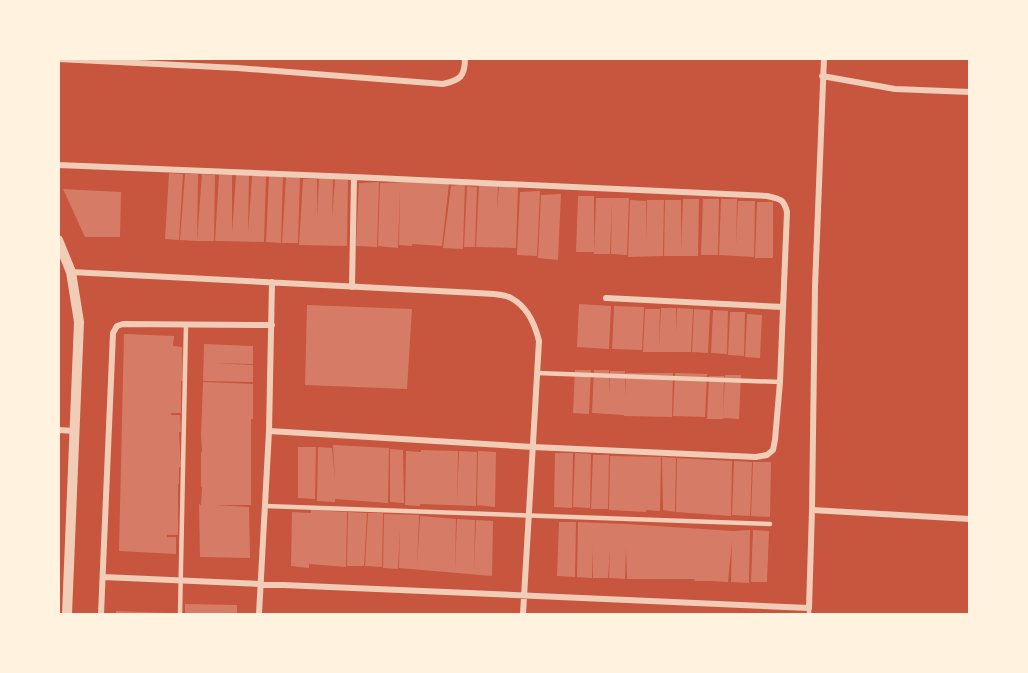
<svg xmlns="http://www.w3.org/2000/svg" width="1028" height="673" font-family="'PT Sans',sans-serif">
  <style>
    .building { fill: #d67c66 }
    .lines { fill: none; stroke-linecap: round; stroke-linejoin: round }
    .service { stroke: #f1ccb7; stroke-width: 4.5 }
    .minor { stroke: #f1ccb7; stroke-width: 6 }
    .tertiary { stroke: #f1ccb7; stroke-width: 10 }
  </style>
  <rect width="100%" height="100%" fill="#c8553d"/>
  <path class="building" d="M169,173L183,174L179,240L165,239Z
    M185,174H198L197,241L180,240Z
    M202,174L215,175L214,241H197Z
    M219,175H232V233L236,175H249L248,234L252,176H266L264,242L215,241Z
    M269,176L283,177L281,243L266,242Z
    M286,176L300,177L298,243H282Z
    M319,178L333,179L332,218L335,179L348,180L347,246L299,245L303,179H317V217Z
    M379,182L377,247L356,246L359,183Z
    M415,182L449,183L442,246L412,244V246L399,245L400,187L398,248L378,246L380,183Z
    M465,184L463,249L443,248L451,186Z
    M479,184L498,185L497,211L499,185L518,186L516,248L476,247Z
    M467,186L477,187L475,247H464Z
    M63,189L121,192L120,237H85Z
    M540,191L537,256L517,255L520,192Z
    M561,194L558,260L538,258L541,195Z
    M578,196H594V252H576Z
    M596,198H629L627,255L611,254L612,201L610,254H594Z
    M683,199H699L698,256H664L665,200H681V249Z
    M703,199H719L718,255H701Z
    M721,199H737L736,246L738,201H755L754,257L719,255Z
    M630,200L646,201V241L647,200H664L663,256L628,257Z
    M757,202H773V258H755Z
    M579,304L611,306L609,349L577,347Z
    M307,305L412,309L407,389L305,385Z
    M614,306L644,307L642,350L612,349Z
    M661,308H676V332L677,308L693,309L691,352H643L645,309H660L659,348Z
    M694,309L710,310L708,353L692,352Z
    M713,310L728,311L727,354L711,353Z
    M730,312H745L744,356L728,355Z
    M747,314L762,315L760,358L745,357Z
    M124,334L174,336L173,346L182,347L183,381H181V413H171V415H180L181,432H179L181,467H179V484H178V535H167V537H176V554L119,551Z
    M204,344L253,346V364L212,363L253,365V382L203,381Z
    M575,370H591L589,414L573,413Z
    M594,370H609V395L610,371H625V397L626,373H673L672,417L624,416V415L592,413Z
    M675,373L707,374L705,417L673,416Z
    M725,375H741L739,419L723,418Z
    M709,376H724L723,419H707Z
    M203,382L253,384V419H251V505H215L249,507L250,558L200,557L199,504L201,505L202,487H201V452H202L201,435Z
    M333,445L389,448L388,503L335,499V502L317,501L318,447L332,448L335,480Z
    M298,447H316L315,499L298,498Z
    M390,449L403,450L404,503L390,502Z
    M421,450L458,451L457,502L459,451L477,452L476,506L420,504V506L405,505L406,451L421,452Z
    M478,451L496,452L495,507L477,505Z
    M555,453H573L572,508L554,507Z
    M575,453L591,454L590,508L573,507Z
    M593,455H609L608,509H591Z
    M610,456L661,457L660,511L646,510V512L609,510Z
    M662,457L676,458L675,512L663,510Z
    M677,458L732,461L731,516L676,512Z
    M734,461L752,462L750,516L732,515Z
    M753,462H771L770,517L751,516Z
    M311,510L347,512L346,567L309,564V568L291,566L292,512L311,513Z
    M348,512L367,513L364,566H347Z
    M368,513H383L382,567L365,566Z
    M384,514L419,515L417,567L420,516L456,519L455,570L457,519L475,520L474,571L476,520L493,521L492,576L399,568L400,529L398,569L383,568Z
    M559,522H576L575,577L557,576Z
    M578,522L626,524L733,531L750,530L749,583L731,582L732,541L728,582L711,581H694L695,579H627L626,548L625,579L609,578L610,549L608,578H593V548L592,578L577,577Z
    M753,530L769,531L767,582H751Z
    M185,604L237,605V614H185Z
    M116,611L169,613V614H116Z"/>
  <g class="lines">
    <path class="service" d="M537,373L780,382
      M265,506L770,524
      M180,614L186,324
      M809,614V608"/>
    <path class="minor" d="M58,59L237,68L443,84C460,80 465,77 465,58
      M822,76L895,89L970,92
      M58,165L354,177L767,196C780,199 784,199 787,212L780,382L775,440L773,450L767,455L756,457L533,447L269,431
      M71,272L477,293C487,294 502,293 511,298C528,307 535,324 539,341L523,614
      M352,287L354,177
      M606,298L783,307
      M58,430L75,431
      M812,510L970,519
      M103,577L809,608L812,510L815,287L824,58
      M101,614L113,333L117,326L123,324L272,325
      M259,614L269,431L272,282"/>
    <path class="tertiary" d="M58,240L71,272L79,322L67,614"/>
  </g>
  <rect width="1028" height="673" fill="none" stroke="#fff3e0" stroke-width="120"/>
</svg>
